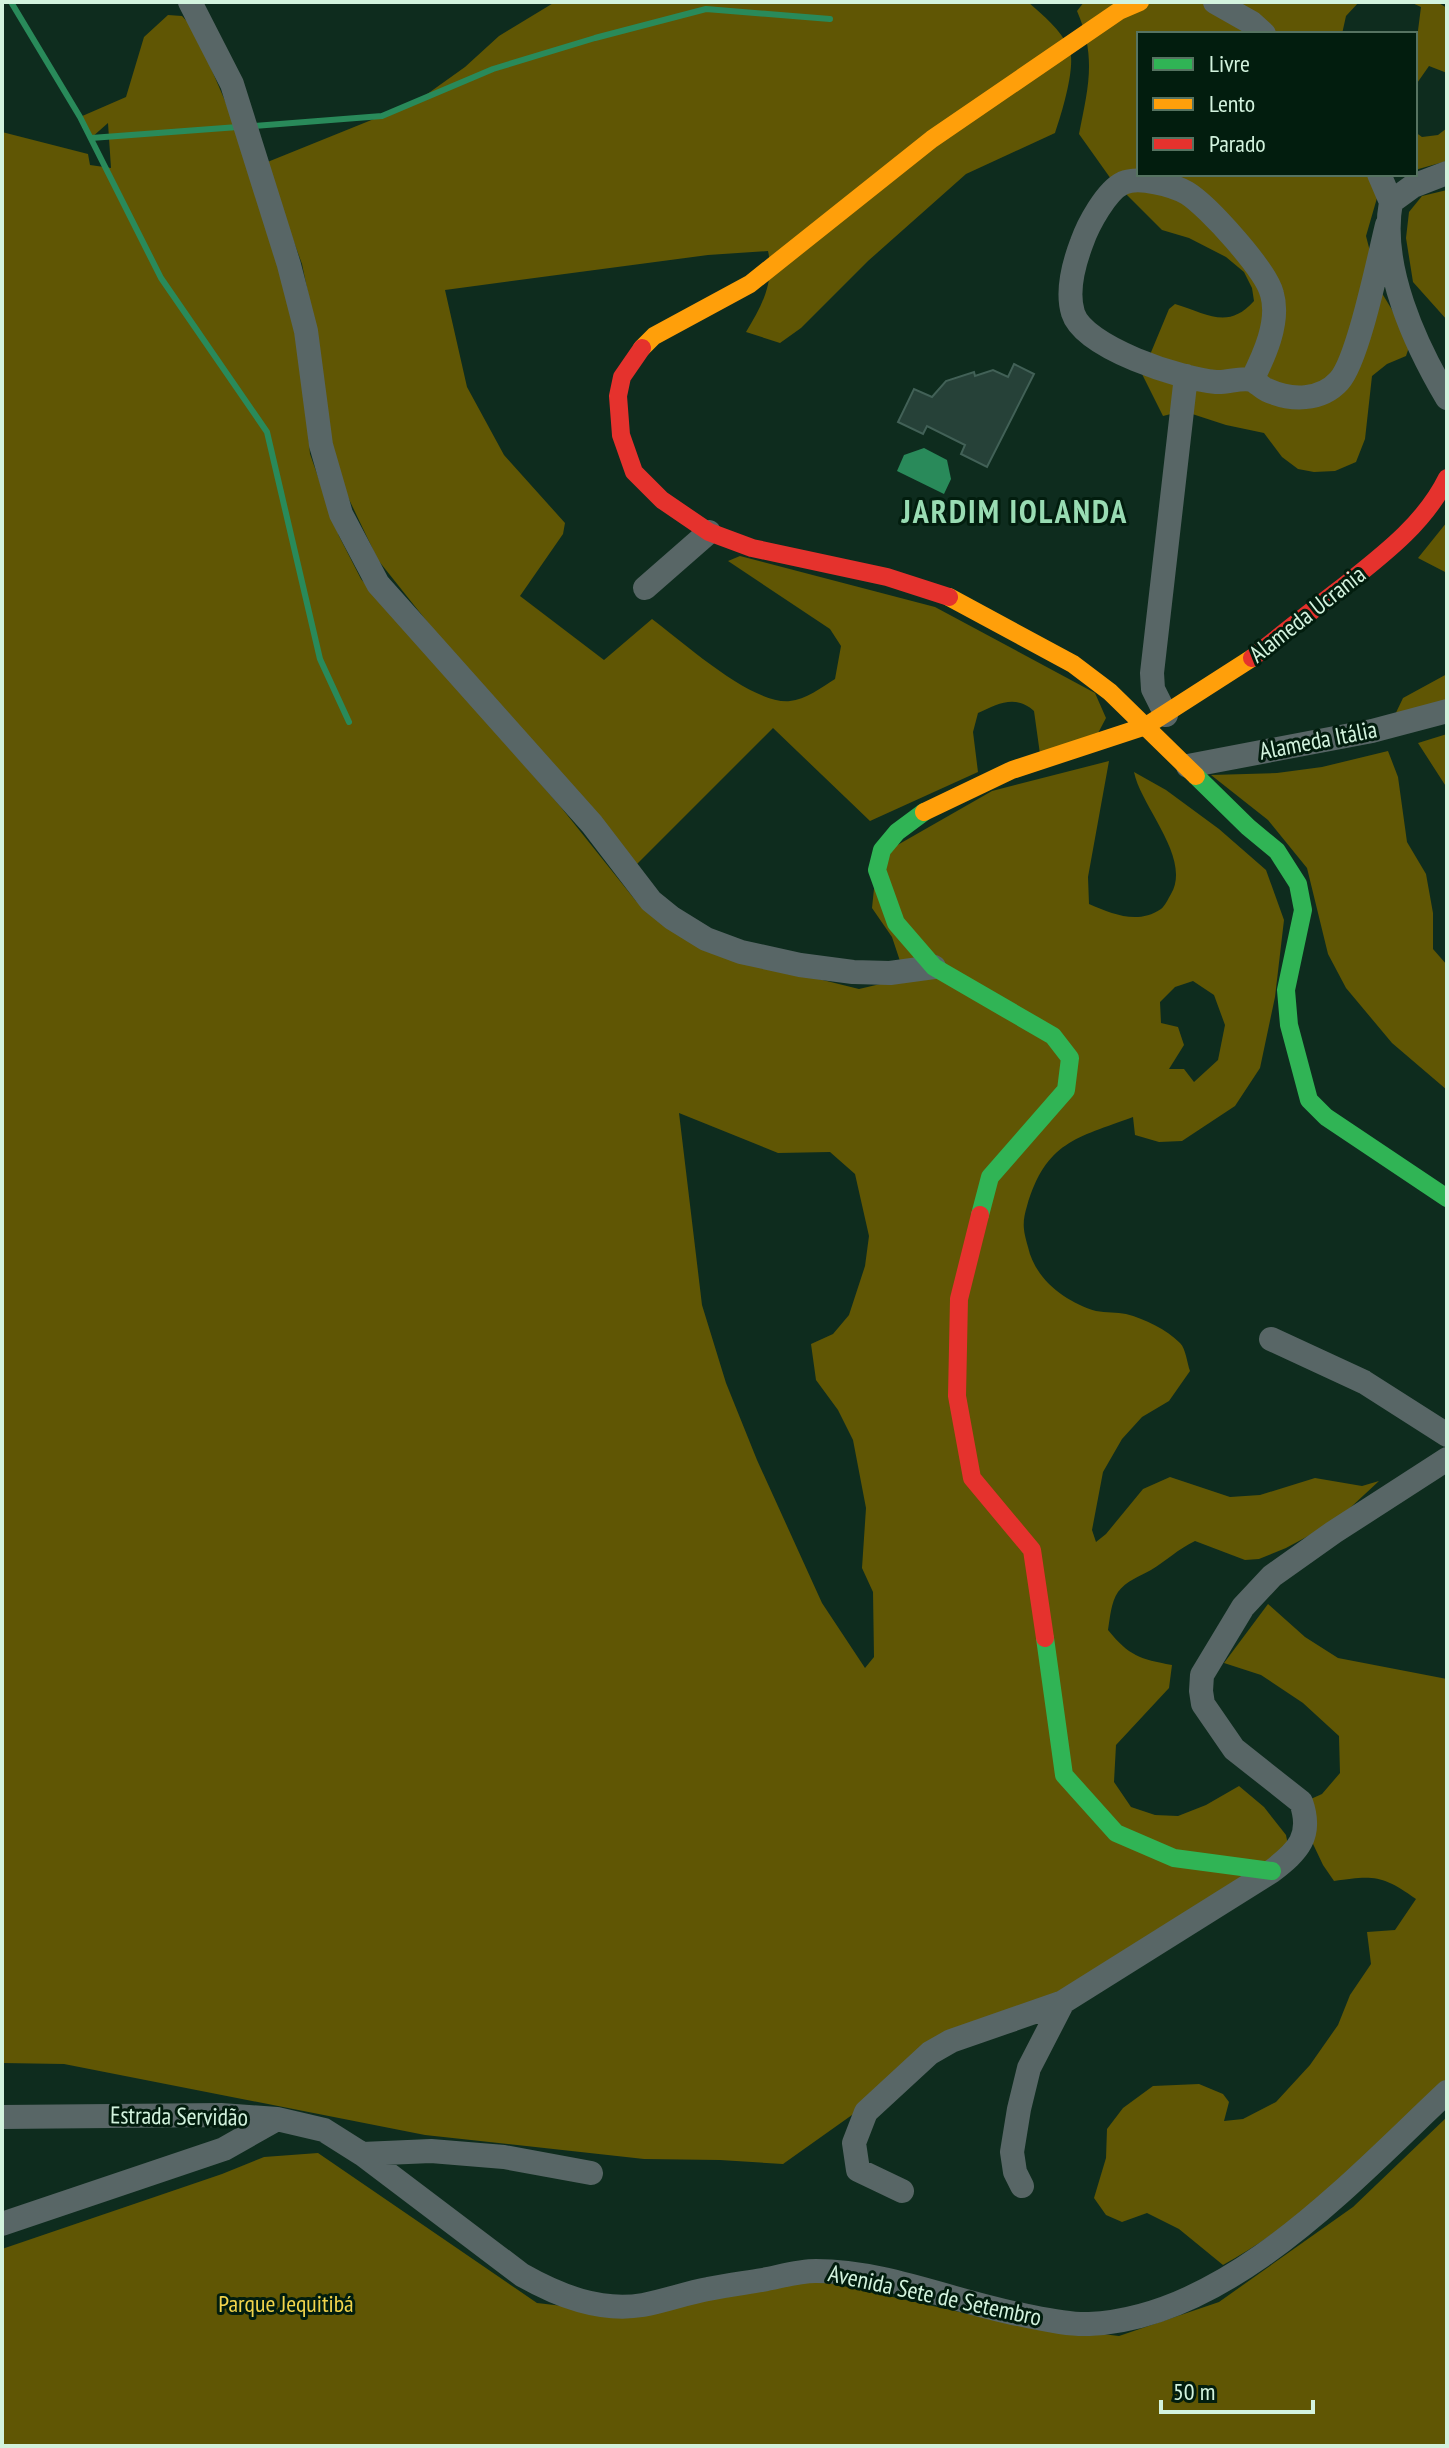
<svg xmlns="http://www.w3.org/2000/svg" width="1449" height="2448" font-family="'PT Sans Narrow',sans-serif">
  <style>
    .forest { fill: #605604; fill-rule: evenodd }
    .water { fill: #298a5a }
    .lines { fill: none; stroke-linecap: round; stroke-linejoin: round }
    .stream { stroke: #298a5a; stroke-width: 6 }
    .building { fill: #264138; stroke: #426157; stroke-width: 2 }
    .street { stroke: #586666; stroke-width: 24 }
    .fast { stroke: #30b455; stroke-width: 18 }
    .slow { stroke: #ff9f0a; stroke-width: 18 }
    .jam { stroke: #e5322d; stroke-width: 18 }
    .labels { text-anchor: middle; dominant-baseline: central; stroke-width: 6; stroke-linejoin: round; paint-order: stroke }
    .street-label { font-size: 24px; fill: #d3f3de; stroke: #021d0e }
    .park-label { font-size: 24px; fill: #f1d44c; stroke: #021d0e }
    .district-label { font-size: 32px; font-weight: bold; letter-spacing: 2px; fill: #99dcb3; stroke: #021d0e }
  </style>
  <rect width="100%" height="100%" fill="#0e2c1e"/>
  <path class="forest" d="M555,2H1028C1044,16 1060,29 1069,48C1077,64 1061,116 1055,133L966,174L868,261L801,328L780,343L746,332C762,306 775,281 768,251L708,255L445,290L467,387L504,455L565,523L563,534L520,596L604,660L652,619C683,642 752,705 790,701C805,700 822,687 835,679L841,646L830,629L728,561L740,556L935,607L1095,693L1106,718L1096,737L1040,754L1034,711C1015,694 998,704 978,713L973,732L978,772L870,821L773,728L637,864L437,634L378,560L335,470L319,347L302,264L265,163L416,102L465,67L499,36Z
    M1084,2H1359L1346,16L1342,34H1139V174H1403L1393,177L1377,198L1366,236L1380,290L1411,341L1406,356L1387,364L1372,376L1365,439L1356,462L1335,471L1314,472L1298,469L1282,457L1264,433L1226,425L1183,411L1163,416L1142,374L1169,309L1175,304C1208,314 1228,330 1254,301L1252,288L1244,272L1226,257L1189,238L1162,230L1111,179L1079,134C1088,88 1097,57 1077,11Z
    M1410,2H1437L1447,8V73L1429,66L1415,86V54L1421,7Z
    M168,15L182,16L194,29L229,110L285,287L302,364L310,454L339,536L361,579L560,806L636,901L726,956L859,989L893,981L901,964L892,937L872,908L875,879L894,847L992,791L1109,761L1088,877L1089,904C1113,914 1137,925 1161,909C1165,906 1168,899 1171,894C1192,858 1141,807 1134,772L1166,790L1219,829L1266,870L1284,920L1275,997L1260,1068L1235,1106L1182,1141L1159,1142L1135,1135L1133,1117C1076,1138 1046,1142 1027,1206C1022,1223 1023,1229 1028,1247C1035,1279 1065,1302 1096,1311C1106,1313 1117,1312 1126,1314C1145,1319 1166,1329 1180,1343C1186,1349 1187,1363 1190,1371L1169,1401L1142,1417L1122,1439L1103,1472L1092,1530L1096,1542L1106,1534L1143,1489L1170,1477L1230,1497L1260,1495L1315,1478L1362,1486L1379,1481L1336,1521L1286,1548L1259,1559L1245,1560L1195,1541C1178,1549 1166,1561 1151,1570C1140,1576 1126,1581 1118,1592C1111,1602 1110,1618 1108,1630C1129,1656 1140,1659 1172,1665L1169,1688L1116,1745L1114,1782L1131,1807L1155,1815L1178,1816L1206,1805L1239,1786L1264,1807L1286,1835L1291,1861L1075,1987L933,2042L852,2115L783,2164L720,2160L644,2159L425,2135L64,2064L2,2063V132L88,154L90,165L111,168L108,123L91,138L80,117L126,97L144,37ZM1193,981L1214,995L1225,1025L1218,1060L1194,1082L1184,1069H1169L1184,1045L1178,1027L1161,1023L1160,1002L1175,987ZM679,1113L778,1153L830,1152L855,1174L869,1236L865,1266L849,1315L833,1334L811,1344L816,1380L838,1410L853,1440L866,1508L862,1568L873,1592L874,1657L865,1668L822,1603L757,1460L726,1383L702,1305Z
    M1447,128V161L1415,170V132L1422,137L1438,135Z
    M1447,190V320L1413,282L1406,238L1409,212L1422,196Z
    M1447,522V573L1418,558Z
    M1447,674V705L1392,721L1403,698Z
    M1447,734V788L1418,743Z
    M1388,751L1398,777L1407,842L1426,874L1433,913V949L1447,965V1090L1392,1043L1346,988L1328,954L1307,868L1268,820L1211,775L1277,773L1322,767Z
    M1268,1604L1305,1637L1338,1658L1447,1679V2080C1377,2146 1308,2218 1223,2265L1179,2229L1147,2213L1122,2222L1106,2215L1094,2198L1106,2158L1107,2129L1123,2108L1153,2086L1199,2084L1223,2094L1229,2102L1224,2121L1243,2119L1276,2102L1310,2065L1338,2025L1350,1995L1371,1964L1367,1932L1395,1930L1416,1899C1383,1875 1373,1875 1334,1881L1323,1865L1295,1806L1322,1794L1340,1773L1339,1736L1303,1703L1261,1675L1224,1663Z
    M1447,2117V2446H2V2249L222,2174L264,2157L318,2153L537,2303L641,2315L803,2277L1009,2323L1119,2336L1219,2302L1353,2207Z"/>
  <path class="water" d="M924,448L947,460L951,479L944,494L897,471L904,455Z"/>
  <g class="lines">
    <path class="stream" d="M11,2L80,117L161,278L267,432L320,659L349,722
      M253,126L382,116L493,69L595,38L706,9L830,19
      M91,138L238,127"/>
  </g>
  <path class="building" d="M1014,364L1034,374L987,467L961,454L965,445L927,426L923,434L898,422L914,389L932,397L946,381L974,372L975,376L993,370L1008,377Z"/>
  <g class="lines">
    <path class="street" d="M190,2L232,84L289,265L306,331L321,445L341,514L378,584L592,824L651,901L672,918L706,939L741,952L800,965L853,972L890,973L934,967
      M1215,2L1252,23L1264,34
      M1447,173L1413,186L1391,202C1379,266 1415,344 1447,398
      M1379,174L1391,202
      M1252,380C1264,356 1280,322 1272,294C1266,270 1208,206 1187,193C1173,185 1139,176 1123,183C1106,191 1088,225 1082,242C1074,263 1066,290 1073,313C1084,348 1181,379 1216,382C1227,383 1241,377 1252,380C1257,382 1262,388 1267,390C1291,401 1321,401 1339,381C1358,361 1379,257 1387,225
      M645,588L709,532
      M1166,715L1153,689L1152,673L1186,376
      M1188,766L1372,731L1447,711
      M1271,1339L1364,1382L1447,1435
      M2,2117L221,2115L277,2119L324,2130L362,2154L522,2275C559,2296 600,2312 643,2305C665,2301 686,2293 708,2289C726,2285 744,2283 762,2280C779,2277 798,2271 816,2271C886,2271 954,2302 1023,2315C1043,2319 1068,2325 1089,2324C1228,2318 1351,2182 1447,2092
      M362,2154L431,2151L504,2157L591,2173
      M1022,2186L1015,2172L1012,2152L1019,2109L1029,2068L1063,2002L1272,1871C1298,1851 1313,1836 1301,1802L1234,1749L1203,1704L1201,1691L1202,1675L1243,1607L1272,1576L1334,1532L1447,1459
      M902,2191L858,2170L854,2143L866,2112L930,2053L951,2041L1063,2002
      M2,2224L224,2149L277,2119"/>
    <path class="fast" d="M1196,776L1248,827L1277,851L1298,884L1303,910L1286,990L1289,1025L1309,1100L1326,1117L1447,1198
      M924,812L897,832L882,850L877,870L896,923L934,967L1053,1036L1070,1058L1066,1090L990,1177L980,1215
      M1045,1638L1064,1775L1116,1833L1174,1858L1272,1871"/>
    <path class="slow" d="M642,348L654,336L750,284L932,139L1119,11L1140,2
      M949,597L1073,664L1110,692L1196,776
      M924,812L1012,770L1146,726L1252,658"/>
    <path class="jam" d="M642,348L622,377L618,396L621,435L634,472L662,500L709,532L752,548L887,577L949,597
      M1252,658C1281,635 1310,612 1340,589C1380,557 1424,525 1447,478
      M980,1215L959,1299L957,1396L972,1478L1032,1550L1045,1638"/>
  </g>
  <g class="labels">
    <g class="street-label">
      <text transform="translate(1307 614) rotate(-38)">Alameda Ucrania</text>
      <text transform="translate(1318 740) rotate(-11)">Alameda Itália</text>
      <text transform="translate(179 2116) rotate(1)">Estrada Servidão</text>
      <text transform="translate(935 2295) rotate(12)">Avenida Sete de Setembro</text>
    </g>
    <g class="park-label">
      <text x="286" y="2303">Parque Jequitibá</text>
    </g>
    <g class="district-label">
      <text x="1015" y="511">JARDIM IOLANDA</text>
    </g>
  </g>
  <rect width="1449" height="2448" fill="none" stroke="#d3f3de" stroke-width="8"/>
  <rect x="1137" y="32" width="280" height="144" fill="#021d0e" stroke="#567361" stroke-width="2"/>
  <rect x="1153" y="58" width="40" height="12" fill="#30b455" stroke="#567361" stroke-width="2"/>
  <text x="1209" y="72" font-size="24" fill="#d3f3de">Livre</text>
  <rect x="1153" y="98" width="40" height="12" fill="#ff9f0a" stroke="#567361" stroke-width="2"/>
  <text x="1209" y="112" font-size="24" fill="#d3f3de">Lento</text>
  <rect x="1153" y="138" width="40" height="12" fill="#e5322d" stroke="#567361" stroke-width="2"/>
  <text x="1209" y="152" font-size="24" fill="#d3f3de">Parado</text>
  <path d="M1161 2400v12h152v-12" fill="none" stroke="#d3f3de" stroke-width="4"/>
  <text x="1173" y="2400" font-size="24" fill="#d3f3de" stroke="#021d0e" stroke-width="6" paint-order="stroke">50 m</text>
</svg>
